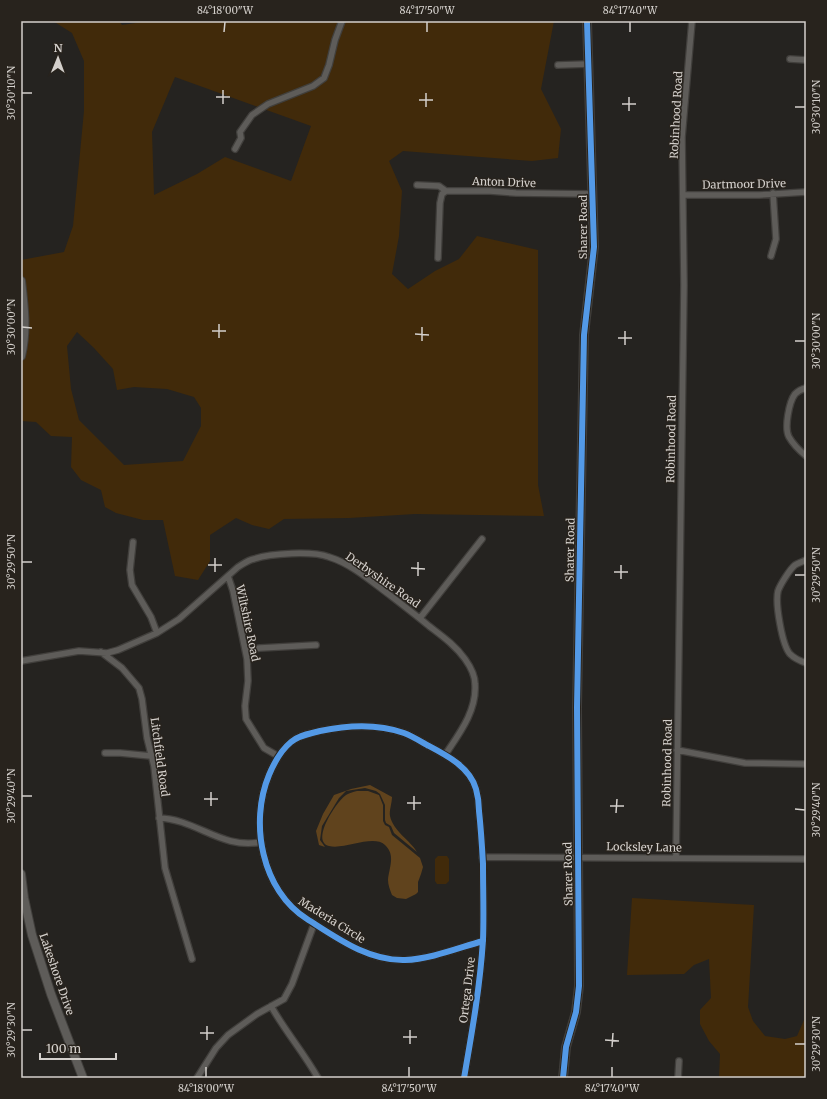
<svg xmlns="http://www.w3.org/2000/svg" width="827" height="1099" font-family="Merriweather,serif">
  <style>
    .green { fill: #412a0a; fill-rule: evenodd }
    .water { fill: #60431d }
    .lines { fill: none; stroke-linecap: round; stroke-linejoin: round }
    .street-casing { stroke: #413f3c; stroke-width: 8 }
    .secondary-casing { stroke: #413f3c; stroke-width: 10 }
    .street { stroke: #5e5c59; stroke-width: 5.5 }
    .secondary { stroke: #5e5c59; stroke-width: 8 }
    .cycleway-casing { stroke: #28231d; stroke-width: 8 }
    .cycleway { stroke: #5399e6; stroke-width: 6 }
    .ticks { fill: none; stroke: #d4d0cc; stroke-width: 1.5 }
    .labels { text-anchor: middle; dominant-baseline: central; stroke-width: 3; stroke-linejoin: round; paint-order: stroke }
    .street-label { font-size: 11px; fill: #d4d0cc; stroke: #28231d }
    .neatline { fill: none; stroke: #d4d0cc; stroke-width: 1.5 }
    .ticks-label { font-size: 10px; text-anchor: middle; fill: #d4d0cc }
  </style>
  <rect width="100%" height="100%" fill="#252320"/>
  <path class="green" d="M53,21H119L122,25L149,21H554L541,89L561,129L558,158L532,161L403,151L389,161L402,191L399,236L392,274L408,289L435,271L459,259L477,236L538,250V485L544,516L415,514L349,518L284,519L269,529L252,525L236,518L210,535V561L198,580L175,576L163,520H143L116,513L105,507L101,490L81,480L71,467L72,437L51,436L36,422L21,421V366L24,356V287L21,260L64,252L73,226L84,111V61L72,33ZM175,77L311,126L291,181L225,157L197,174L154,195L152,132ZM77,332L94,348L113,369L117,390L134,387L167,389L194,397L201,408V426L183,461L124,465L79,420L71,389L67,346Z
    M438,856H447L449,859V881L446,884H437L435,881V859Z
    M632,898L754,905L748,1007L753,1021L765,1036L785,1039L797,1036L804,1020V1000H806V1078H719L720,1054L709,1041L700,1024V1010L711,998L709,959L694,965L684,974L627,975Z"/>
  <path class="water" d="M370,785L392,797C392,803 389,811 390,816C393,831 410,840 417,852L394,833L391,826L386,823L385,820V805L380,794L376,791L365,788L346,791L339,798L322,826L320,840L325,847L319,845L316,831L323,814L334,795L351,789Z
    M357,791H368L379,795L383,805V821L385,825L389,827L392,835L420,858L423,867L421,874L418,882V892L416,894L406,899L397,898L392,895C390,890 388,885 388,880C389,868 396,855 385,845C373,834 345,850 329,846C310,841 337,801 346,795C349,793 353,792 357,791Z"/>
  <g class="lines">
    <defs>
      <path id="street" d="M790,59L806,60
        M558,65L589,64
        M235,149L241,138L240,132L252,115L268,104L313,86L324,78L329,65L335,40L342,21
        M417,185L439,186L446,191H490L516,193L593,194
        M683,195H759L806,192
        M771,256L776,239L773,193
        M438,258L440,203L442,194L446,191
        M806,388C802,389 798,391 795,394C789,402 784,428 789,437C793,444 800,451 806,456
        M133,542L130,570L132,585L151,617L157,633
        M806,560C802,562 798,563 795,565C790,569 780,585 778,591C775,603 782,645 790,654C795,659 800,661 806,663
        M228,576L233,591L247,659L248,681L245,706L246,719L264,748L278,756
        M420,618L482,539
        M246,650L260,648L316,645
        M101,652L122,668L139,688L142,699L147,738L154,766L165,868L192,959
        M21,661L79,651L107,653L118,650L157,633L179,619L238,567C243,564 248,560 254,559C271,553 313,551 329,557C352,564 372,582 391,596C404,606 417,616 429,626C442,636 455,645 465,659C470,666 475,675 475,684C477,711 459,734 445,755
        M677,750L745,763L804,764
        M105,753H120L151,756
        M159,818C196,819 222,850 261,842
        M482,857L806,859
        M676,858L684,285L682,137L692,21
        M271,1006C285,1031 304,1053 318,1078
        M197,1078L216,1048L228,1035L257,1014L284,999L292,984L314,924
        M464,1078C472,1032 480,987 483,940C484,915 483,890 483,864C482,846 481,829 479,811C479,803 478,796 476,789C470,767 446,755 427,745C420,741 412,736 404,733C376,723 348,725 320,731C309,734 299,735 291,742C280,751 274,763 269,775C249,823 262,891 307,919C337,938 368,961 405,960C431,959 458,948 483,941
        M678,1078L679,1061"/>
      <path id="secondary" d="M21,281C24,306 27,331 21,356
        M21,874L24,898L32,935L51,994L83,1078
        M563,1078L566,1047L576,1012L579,986L577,707L580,543L584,335L594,247L587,21"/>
    </defs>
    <use href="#street" class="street-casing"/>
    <use href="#secondary" class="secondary-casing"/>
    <use href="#street" class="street"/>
    <use href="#secondary" class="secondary"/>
    <defs>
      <path id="cycleway" d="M464,1078C472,1032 480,987 483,940C484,915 483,890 483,864C482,846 481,829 479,811C479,803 478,796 476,789C470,767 446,755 427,745C420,741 412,736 404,733C376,723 348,725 320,731C309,734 299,735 291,742C280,751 274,763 269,775C249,823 262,891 307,919C337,938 368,961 405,960C431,959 458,948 483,941
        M563,1078L566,1047L576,1012L579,986L577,707L580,543L584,335L594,247L587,21"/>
    </defs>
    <use href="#cycleway" class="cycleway-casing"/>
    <use href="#cycleway" class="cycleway"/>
  </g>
  <path class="ticks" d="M224,32L225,22M427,32V22M630,32V22M22,93H32M216,97H230M419,100H433M223,104V90M622,104H636M426,107V93M795,107H805M629,111V97M22,327L32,328M212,331H226M415,334L429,335M219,338V324M618,338H632M422,341V327M795,341H805M625,345V331M22,562H32M208,565H222M411,568L425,569M215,572V558M614,572H628M795,575H805M418,576V562M621,579V565M22,796H32M204,799H218M407,803H421M211,806V792M610,806H624M795,809L805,810M414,810V796M616,813L617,799M22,1030H32M200,1033H214M403,1037H417M207,1040V1026M605,1040L619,1041M410,1044V1030M795,1044H805M612,1047L613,1033M206,1077V1067M409,1077V1067M612,1077V1067"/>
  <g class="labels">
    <g class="street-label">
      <text transform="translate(676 115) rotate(-87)">Robinhood Road</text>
      <text transform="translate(504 182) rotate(2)">Anton Drive</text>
      <text transform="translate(744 184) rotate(-1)">Dartmoor Drive</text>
      <text transform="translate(583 227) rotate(-90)">Sharer Road</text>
      <text transform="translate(671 439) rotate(-89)">Robinhood Road</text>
      <text transform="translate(570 550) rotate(-89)">Sharer Road</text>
      <text transform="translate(383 580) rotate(35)">Derbyshire Road</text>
      <text transform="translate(248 623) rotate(78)">Wiltshire Road</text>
      <text transform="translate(160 757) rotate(82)">Litchfield Road</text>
      <text transform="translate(667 763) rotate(-89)">Robinhood Road</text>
      <text transform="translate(644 847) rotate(1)">Locksley Lane</text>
      <text transform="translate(568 874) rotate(-91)">Sharer Road</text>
      <text transform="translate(332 920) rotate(32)">Maderia Circle</text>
      <text transform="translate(57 974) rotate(71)">Lakeshore Drive</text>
      <text transform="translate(467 990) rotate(-83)">Ortega Drive</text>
    </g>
  </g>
  <rect width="827" height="1099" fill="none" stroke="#28231d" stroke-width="44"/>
  <g transform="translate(58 58) rotate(1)" stroke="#28231d" stroke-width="3" paint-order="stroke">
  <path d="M0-3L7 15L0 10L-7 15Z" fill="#d4d0cc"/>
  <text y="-6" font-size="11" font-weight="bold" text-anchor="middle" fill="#d4d0cc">N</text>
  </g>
  <path d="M40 1053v6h76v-6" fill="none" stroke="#d4d0cc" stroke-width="2"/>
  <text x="46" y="1053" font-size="12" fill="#d4d0cc" stroke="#28231d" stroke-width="3" paint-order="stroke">100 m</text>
  <rect x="22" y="22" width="783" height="1055" class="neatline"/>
  <g class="ticks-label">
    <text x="225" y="14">84°18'00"W</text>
    <text x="427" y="14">84°17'50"W</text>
    <text x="630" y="14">84°17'40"W</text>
    <text transform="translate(11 93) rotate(-90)" y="4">30°30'10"N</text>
    <text transform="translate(816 107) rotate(-90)" y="4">30°30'10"N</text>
    <text transform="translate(11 327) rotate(-90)" y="4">30°30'00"N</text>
    <text transform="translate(816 341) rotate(-90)" y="4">30°30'00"N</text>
    <text transform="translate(11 562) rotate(-90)" y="4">30°29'50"N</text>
    <text transform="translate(816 575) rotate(-90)" y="4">30°29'50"N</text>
    <text transform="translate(11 796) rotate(-90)" y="4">30°29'40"N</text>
    <text transform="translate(816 810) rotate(-90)" y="4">30°29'40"N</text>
    <text transform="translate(11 1030) rotate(-90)" y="4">30°29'30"N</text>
    <text transform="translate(816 1044) rotate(-90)" y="4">30°29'30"N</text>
    <text x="206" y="1092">84°18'00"W</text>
    <text x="409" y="1092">84°17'50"W</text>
    <text x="612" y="1092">84°17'40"W</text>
  </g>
</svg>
